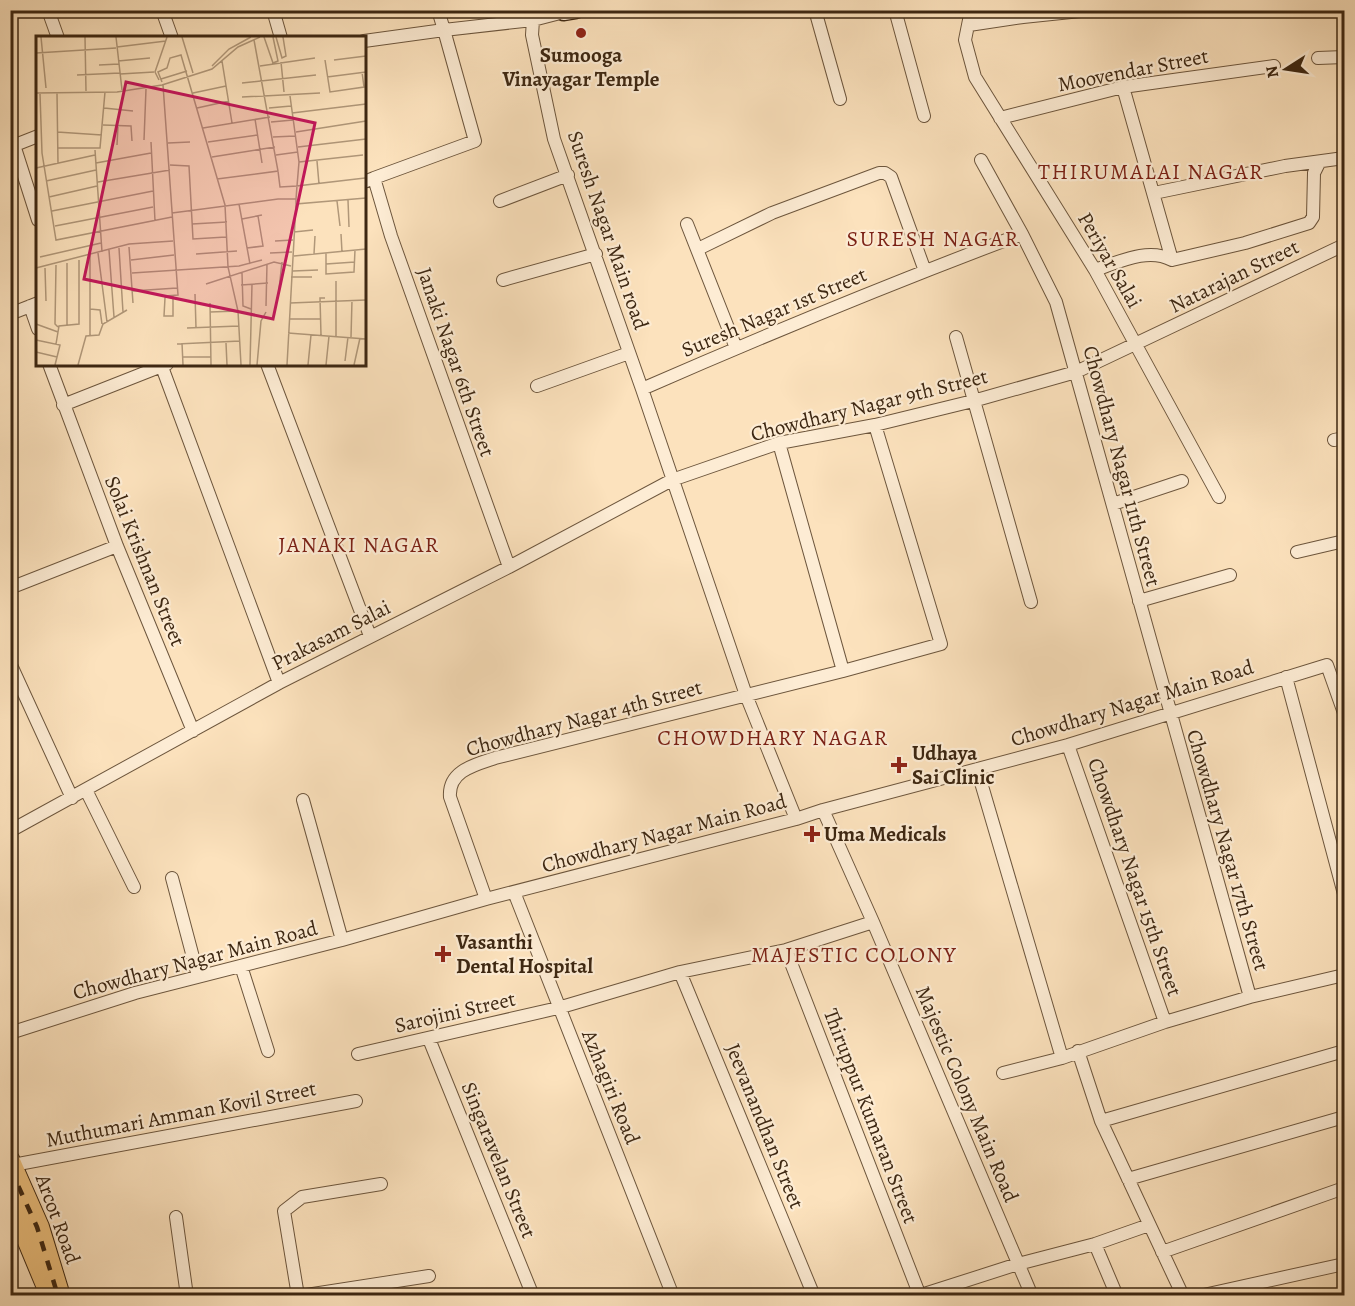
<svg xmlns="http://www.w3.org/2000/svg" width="1355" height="1306" font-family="Alegreya,serif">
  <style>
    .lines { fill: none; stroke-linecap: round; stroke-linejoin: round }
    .street-casing { stroke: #6d563d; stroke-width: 14 }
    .secondary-casing { stroke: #3d2712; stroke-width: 19 }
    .primary-casing { stroke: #3d2712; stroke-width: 20 }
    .street { stroke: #fdecd4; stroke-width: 12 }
    .secondary { stroke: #fdecd4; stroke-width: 16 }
    .primary { stroke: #eec17e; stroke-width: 18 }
    .rail { stroke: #3d2712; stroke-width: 4.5; stroke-dasharray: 10 10; stroke-linecap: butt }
    .poi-dot { fill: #8f2418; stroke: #fdecd4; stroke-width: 2 }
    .labels { text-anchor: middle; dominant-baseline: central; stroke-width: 4.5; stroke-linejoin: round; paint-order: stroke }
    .poi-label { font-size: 21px; font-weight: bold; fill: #3d2712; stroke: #fdecd4; text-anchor: start }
    .street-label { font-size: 21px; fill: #3d2712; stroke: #fdecd4 }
    .neighbourhood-label { font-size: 22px; letter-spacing: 1.5px; fill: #7a1f14; stroke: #fdecd4 }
    .inset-road { fill: none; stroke: #b09779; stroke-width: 1.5 }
    .view { fill: #c2185b; fill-opacity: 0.15; stroke: #c2185b; stroke-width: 3 }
    .inset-edge { fill: none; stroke: #3d2712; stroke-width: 3 }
  </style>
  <rect width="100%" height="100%" fill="#fce2bd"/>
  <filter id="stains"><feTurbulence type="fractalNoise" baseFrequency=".00333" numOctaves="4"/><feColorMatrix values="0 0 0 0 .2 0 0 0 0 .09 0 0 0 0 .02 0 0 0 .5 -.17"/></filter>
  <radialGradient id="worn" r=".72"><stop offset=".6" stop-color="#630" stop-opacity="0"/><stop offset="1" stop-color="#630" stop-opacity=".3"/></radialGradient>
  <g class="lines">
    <defs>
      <path id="street" d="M48,10L58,38
        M162,10L172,38
        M273,10L281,38
        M438,10L444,30L533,20
        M815,10L840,99
        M895,10L924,116
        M971,10L965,40L975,77L1095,270L1219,497
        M564,12L533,20L532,35L554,139L642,389L746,695L796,819
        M969,25L1023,17L1090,10
        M364,41L444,30L475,141L374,178
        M1318,58L1344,57
        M1123,87L1172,260
        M1000,118L1123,87L1274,66
        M14,145L38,220
        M10,147L38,136
        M981,160L1022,234L1056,302L1250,997
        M364,182L374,178L391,236L509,567
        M1154,193L1285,166L1344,158
        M500,201L568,175
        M687,224L736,348
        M698,249L772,213L879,173H885L891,177L925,271
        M1095,270C1119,262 1148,247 1172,260L1245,243L1309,223L1313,217L1314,173L1319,163
        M503,280L596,254
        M30,306L38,329
        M10,314L38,303
        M956,337L1031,602
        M49,364L117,546L193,731
        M267,364L370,636
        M162,367L279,683
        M537,386L629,353
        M642,389C768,334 894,282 1022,234
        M63,405L167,364
        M1334,440L1344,438
        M779,443L843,671
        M1113,504L1182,481
        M1297,552L1344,541
        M10,588L117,546
        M1139,601L1230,575
        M10,663L72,798
        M1286,677L1344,894
        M1068,745L1165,1022
        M977,769L1062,1058L1165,1022L1250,997L1344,975
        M86,790L134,887
        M303,800L342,940
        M823,810L873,922L1032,1296
        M10,831L279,683L509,567L672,480L779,443L875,425L973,401L1076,372L1344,245
        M172,878L198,976
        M514,892L673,1296
        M486,899L450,797C448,771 474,765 495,758L843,671L941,644L875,425
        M786,950L920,1296
        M241,966L268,1051
        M680,972L814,1296
        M10,1033L135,993L342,940L486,899L796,819L823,810L1068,745L1327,665L1344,713
        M429,1039L533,1296
        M1078,1051L1101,1121L1183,1296
        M358,1054L558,1008L680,972L786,950L873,922
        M1003,1073L1062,1058
        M1101,1121L1344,1051
        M13,1165L356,1101
        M1128,1179L1344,1117
        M176,1217L187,1296
        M1095,1244L1117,1296
        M1162,1252L1344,1188
        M298,1296L284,1211L302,1197L381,1184
        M300,1296L429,1276
        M918,1296L1018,1264L1095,1244L1149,1225
        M1199,1296L1344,1264"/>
      <path id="secondary" d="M563,10L564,12L576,10"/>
      <path id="primary" d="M10,1159L40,1227L61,1296
        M10,1201L45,1285"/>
    </defs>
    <use href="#street" class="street-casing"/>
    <use href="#secondary" class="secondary-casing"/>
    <use href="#primary" class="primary-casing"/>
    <use href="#street" class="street"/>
    <use href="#secondary" class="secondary"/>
    <use href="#primary" class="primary"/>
    <path class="rail" d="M10,1168L37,1227L58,1296"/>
  </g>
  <g class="poi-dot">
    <circle cx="581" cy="33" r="6"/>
    <path d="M896 756h6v6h6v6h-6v6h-6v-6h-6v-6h6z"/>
    <path d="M809 825h6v6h6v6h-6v6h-6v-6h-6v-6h6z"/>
    <path d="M440 945h6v6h6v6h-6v6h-6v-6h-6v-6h6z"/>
  </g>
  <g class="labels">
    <g class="poi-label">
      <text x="581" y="55" text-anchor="middle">Sumooga<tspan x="581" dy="24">Vinayagar Temple</tspan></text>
      <text x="912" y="753">Udhaya<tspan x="912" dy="24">Sai Clinic</tspan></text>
      <text x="824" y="834">Uma Medicals</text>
      <text x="456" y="942">Vasanthi<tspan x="456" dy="24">Dental Hospital</tspan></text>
    </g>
    <g class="street-label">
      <text transform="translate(1133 70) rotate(-11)">Moovendar Street</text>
      <text transform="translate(608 230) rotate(71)">Suresh Nagar Main road</text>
      <text transform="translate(1110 260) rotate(60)">Periyar Salai</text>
      <text transform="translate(1234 276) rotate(-26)">Natarajan Street</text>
      <text transform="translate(774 312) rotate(-23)">Suresh Nagar 1st Street</text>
      <text transform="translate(456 362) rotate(71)">Janaki Nagar 6th Street</text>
      <text transform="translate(869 405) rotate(-14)">Chowdhary Nagar 9th Street</text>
      <text transform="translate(1122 466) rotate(75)">Chowdhary Nagar 11th Street</text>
      <text transform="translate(145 561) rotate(68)">Solai Krishnan Street</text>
      <text transform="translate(331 635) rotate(-27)">Prakasam Salai</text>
      <text transform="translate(1132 703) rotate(-17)">Chowdhary Nagar Main Road</text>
      <text transform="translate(584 718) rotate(-15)">Chowdhary Nagar 4th Street</text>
      <text transform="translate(664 833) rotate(-15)">Chowdhary Nagar Main Road</text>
      <text transform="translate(1228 850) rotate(74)">Chowdhary Nagar 17th Street</text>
      <text transform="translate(1135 877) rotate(71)">Chowdhary Nagar 15th Street</text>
      <text transform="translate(195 960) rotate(-15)">Chowdhary Nagar Main Road</text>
      <text transform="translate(455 1012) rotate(-13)">Sarojini Street</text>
      <text transform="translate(611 1087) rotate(68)">Azhagiri Road</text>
      <text transform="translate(967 1094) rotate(67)">Majestic Colony Main Road</text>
      <text transform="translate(181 1114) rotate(-11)">Muthumari Amman Kovil Street</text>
      <text transform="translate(871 1116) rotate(69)">Thiruppur Kumaran Street</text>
      <text transform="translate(765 1126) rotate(68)">Jeevanandhan Street</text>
      <text transform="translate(499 1160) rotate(68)">Singaravelan Street</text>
      <text transform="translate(58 1219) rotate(70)">Arcot Road</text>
    </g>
    <g class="neighbourhood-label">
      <text x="1151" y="172">THIRUMALAI NAGAR</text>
      <text x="933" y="239">SURESH NAGAR</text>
      <text x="359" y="545">JANAKI NAGAR</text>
      <text x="773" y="738">CHOWDHARY NAGAR</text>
      <text x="854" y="955">MAJESTIC COLONY</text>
    </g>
  </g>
  <g transform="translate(36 36)">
    <rect width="330" height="330" fill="#fce2bd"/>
    <path class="inset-road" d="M5,1L10,52M49,1L50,55M80,1L86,54M146,1L157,37M228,1L237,27L242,25L237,1M240,1L246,22L250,20L247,1M81,11L130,5M0,17L80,12M289,24L294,56L328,51L326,36M298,24L330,20M82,25L114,22M186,25L196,87M245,26L248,56M63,29L83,28M176,30L193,13L215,1M224,30L279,22M84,38L118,36M41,39L84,37M291,41L330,36M125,43L151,35M123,44L119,36L131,1M126,46L122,36L131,32L134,22L145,19L189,169L192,231L202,275L205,329M206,47L280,39M127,49L142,259L130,260L129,262L128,280H137V259M0,57L81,56L126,49L176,33L202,11L224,1M21,57L22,128M157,57L190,50M4,58L6,117L20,204L136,181M206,61L284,57M68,72L97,75M161,72L193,65M233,72L255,70M256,77L330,68M219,83L226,127M235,86L257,84M67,89L95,90L96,105M167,92L234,81M21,96L66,99M260,96L330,85M237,101L259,100M108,104L110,53M115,106L119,185M172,106L221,99M132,107L154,106M81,109L82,90M262,111L330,103M22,112H64L69,56M59,114L66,216M330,118V149M240,119L262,116M176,121L239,111M281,125L283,148M263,126L327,119M60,127L115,117M134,129L153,130L157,203L190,201M0,132L59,119M242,135L244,151L261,150L263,126L254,60M181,143L242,135L218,4M10,145L60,134M62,146L134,134M13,161L61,150M260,163L261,150L329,142M312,164L313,191M301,165L304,190M203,168L214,228M16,175L117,155M136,177L242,163H260V168M206,183L226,179M156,188L191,186M19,190L117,171M258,196L277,194M305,198L306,216M239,205L257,204M93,211L97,267M83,212L87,276M211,212L227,210L222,180M73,214L78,281M62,217L71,286M234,217L256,216M290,217V238L318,236L319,214M54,218V300M160,218L201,215M278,218L279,200M258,220L330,213M4,221L65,207M95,224L138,219M290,228L319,226M20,229L19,288L22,291M0,232L93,208L137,205M9,232L10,265M257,235L282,234M96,237L203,230L226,224M206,237L207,270L215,273M255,241H276M170,248L238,226L255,230M205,249L232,247M243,253L246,226M96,255L141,252M159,258L160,292M300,265V301M300,265V245M174,267L175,329M254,267L330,264M230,270L231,228M54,273L64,274L66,288M174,276L202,275M254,283H285M0,288L22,296M31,290V227M151,292L203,290M252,297L330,303M285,299L284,262H289M315,301L316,264M0,304L24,309L19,329M146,307L147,329M190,307L191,329M20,308L23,290L43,288V224M141,308L204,305M0,316L21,321M146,321H175M309,325L312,301M42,329L50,300L63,299L67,288L91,274M214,329L216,248M221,329L225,285L230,276M251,329L260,168L330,162M272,329L275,299M290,329L293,300M318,329L324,302"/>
    <path class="view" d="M90,46L279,87L237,283L48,243Z"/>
    <rect width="330" height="330" class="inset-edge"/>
  </g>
  <rect width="1355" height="1306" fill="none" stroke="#fce2bd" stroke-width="36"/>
  <rect x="12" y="12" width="1331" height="1282" fill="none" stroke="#3d2712" stroke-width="3"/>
  <rect x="18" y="18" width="1319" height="1270" fill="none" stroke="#3d2712" stroke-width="1.5"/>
  <g transform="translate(1286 69) rotate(258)" stroke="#fdecd4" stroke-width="4.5" paint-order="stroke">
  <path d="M0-4.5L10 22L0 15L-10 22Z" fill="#3d2712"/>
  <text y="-9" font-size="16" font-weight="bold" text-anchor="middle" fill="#3d2712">N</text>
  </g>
  <rect width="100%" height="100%" filter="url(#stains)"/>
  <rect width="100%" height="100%" fill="url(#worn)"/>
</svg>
